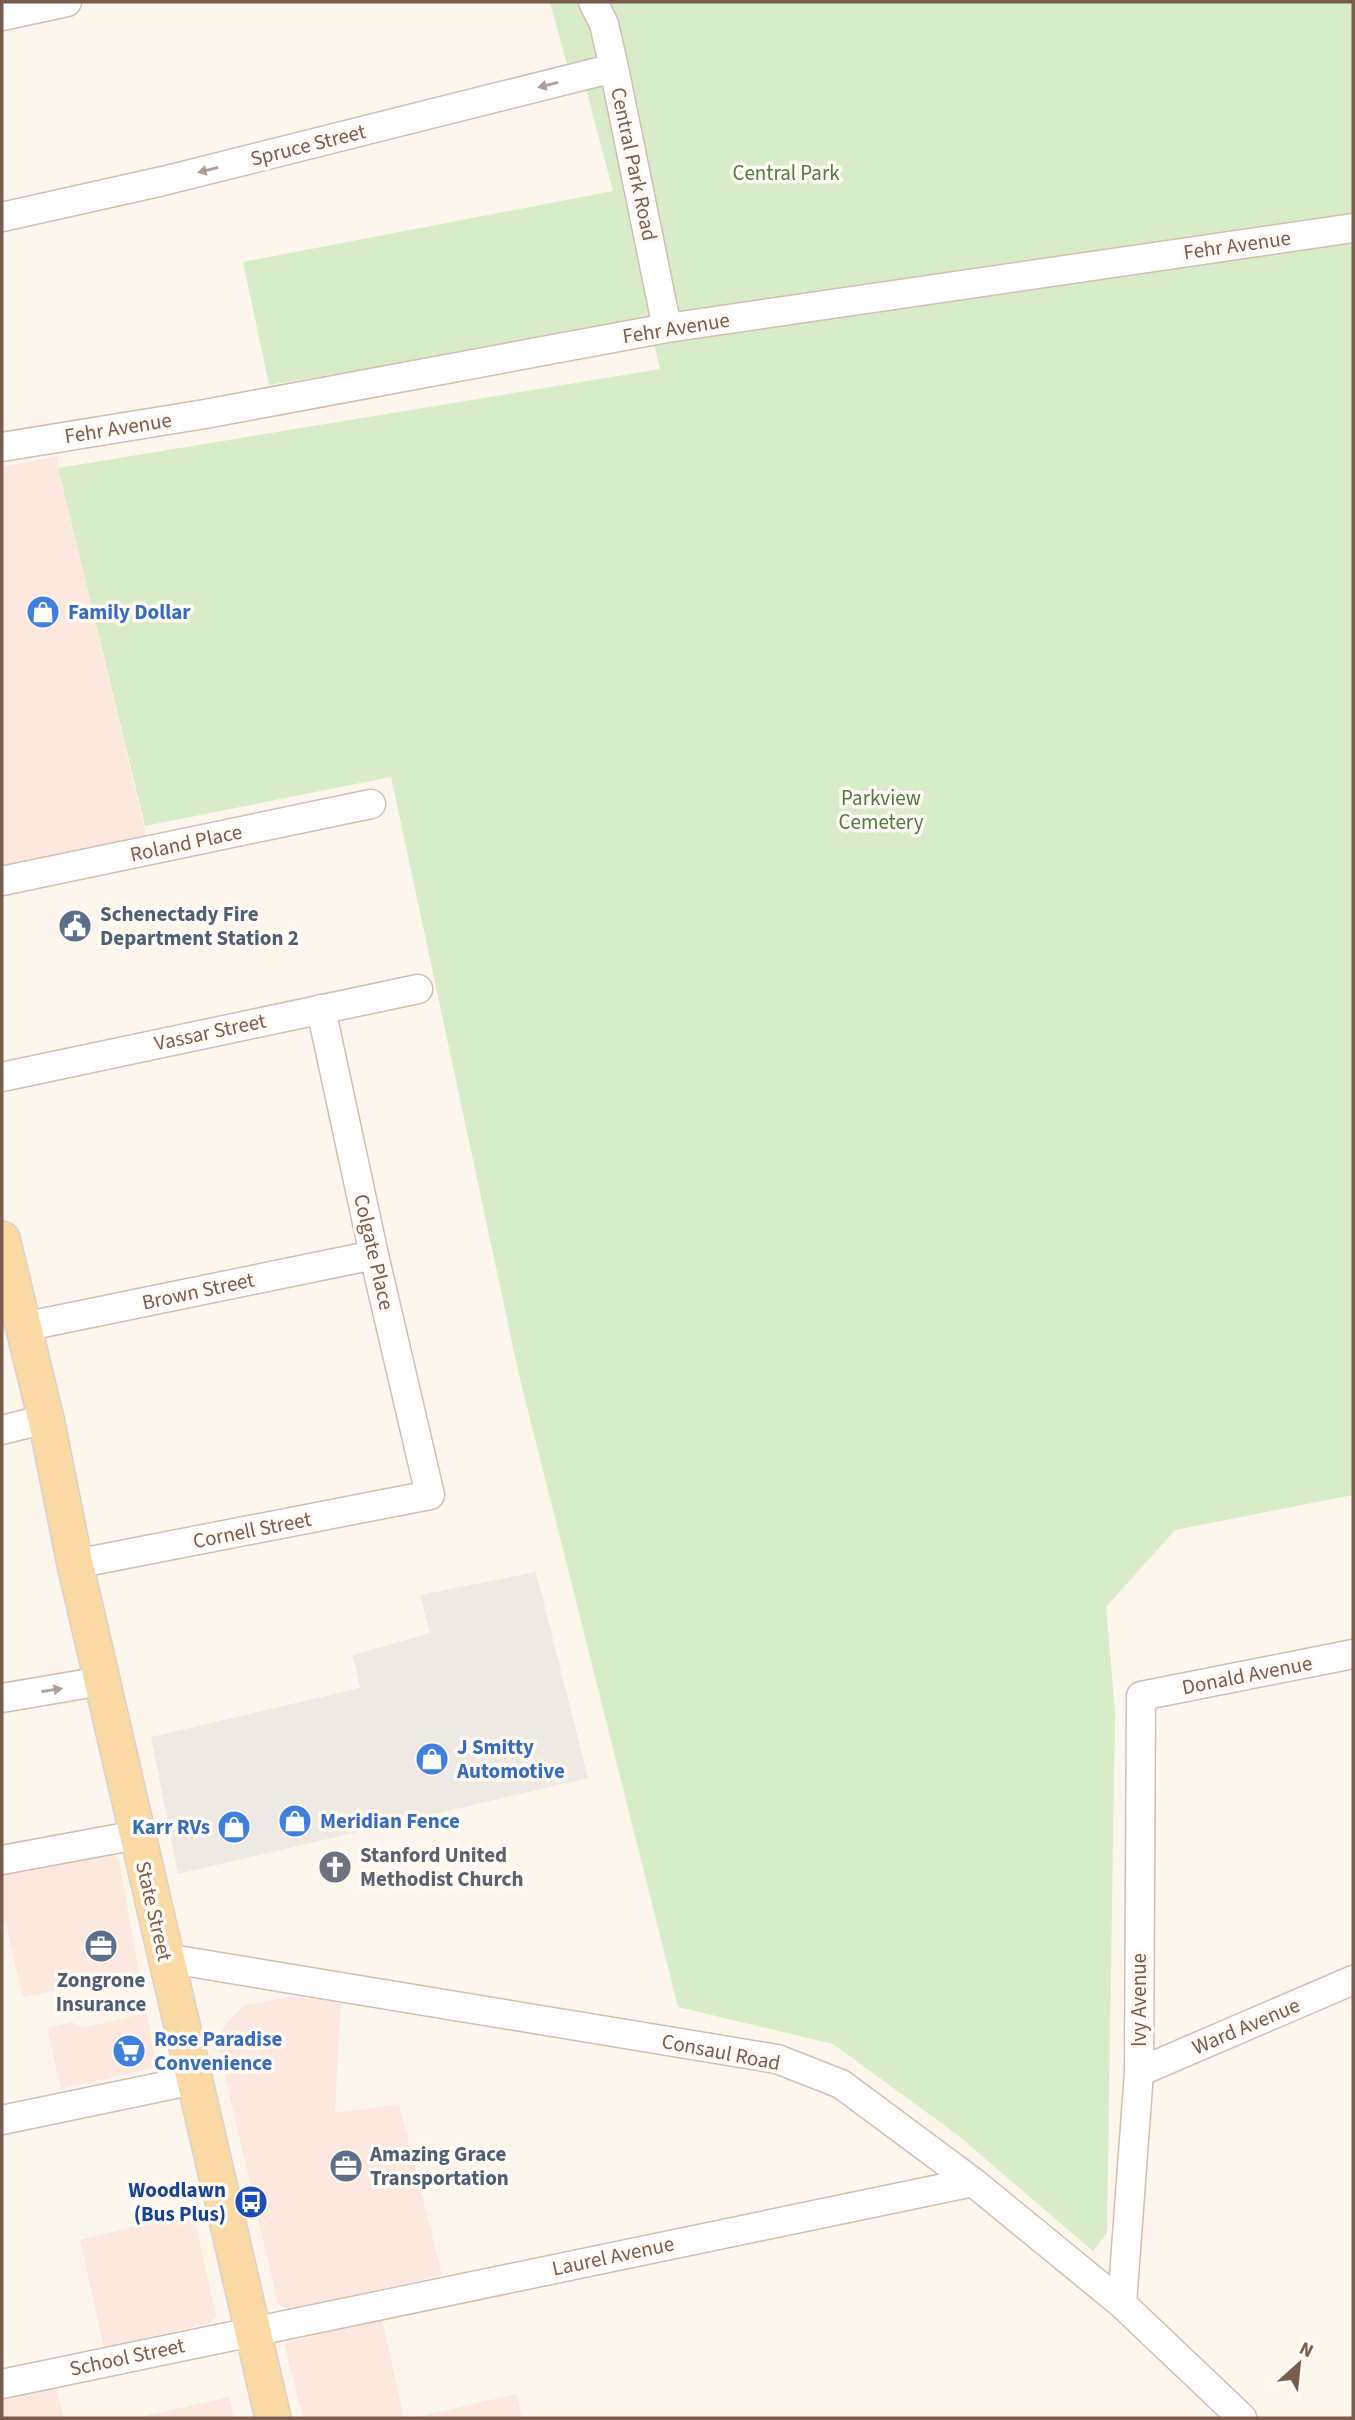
<svg xmlns="http://www.w3.org/2000/svg" width="1355" height="2420" font-family="'Source Sans 3',sans-serif">
  <style>
    .commercial { fill: #fde8e0 }
    .industrial { fill: #efe9e4 }
    .green { fill: #d8ecc9 }
    .lines { fill: none; stroke-linecap: round; stroke-linejoin: round }
    .minor-casing { stroke: #d1beb0; stroke-width: 31 }
    .major-casing { stroke: #dad1cd; stroke-width: 38 }
    .minor { stroke: #fff; stroke-width: 28 }
    .major { stroke: #fbd9a5; stroke-width: 35 }
    .oneway { fill: #af9d94 }
    .labels { text-anchor: middle; dominant-baseline: central; stroke-width: 7; stroke-linejoin: round; paint-order: stroke }
    .street-label { font-size: 21px; fill: #7a5c4d; stroke: #fffaf3 }
    .park-label { font-size: 21px; fill: #537a41; stroke: #fffaf3 }
    .shop-label { font-size: 21px; font-weight: bold; fill: #366cbe; stroke: #fffaf3; text-anchor: start }
    .service-label { font-size: 21px; font-weight: bold; fill: #4e5e75; stroke: #fffaf3; text-anchor: start }
    .worship-label { font-size: 21px; font-weight: bold; fill: #5b616d; stroke: #fffaf3; text-anchor: start }
    .transit-label { font-size: 21px; font-weight: bold; fill: #164399; stroke: #fffaf3; text-anchor: end }
  </style>
  <rect width="100%" height="100%" fill="#fdf6ec"/>
  <path class="commercial" d="M58,456V468L146,835L2,870V467Z
    M110,1852L119,1859L139,1973L23,1997L2,1909V1872Z
    M288,1997L341,2001L335,2113L399,2104L442,2275L289,2309L278,2304L217,2042L225,2025L244,2005Z
    M147,2013L156,2067L61,2089L47,2028L72,2022L81,2028Z
    M193,2212L216,2316L210,2323L104,2348L80,2240Z
    M382,2319L404,2418H303L284,2343Z
    M55,2383L64,2418H2V2396Z
    M517,2394L522,2418H412Z
    M229,2397L234,2418H136Z"/>
  <path class="industrial" d="M536,1572L588,1778L178,1874L151,1737L360,1688L353,1655L430,1633L420,1595Z"/>
  <path class="green" d="M550,2H1353V1495L1175,1530L1106,1607L1115,1711L1107,2233L1093,2251L959,2136L833,2044L678,2007L519,1375L391,777L145,826L58,468L660,369L649,321L269,385L243,262L613,191L579,62L567,64Z"/>
  <g class="lines">
    <defs>
      <path id="minor" d="M593,2L604,24L614,68L667,328
        M2,16L67,2
        M2,217L163,181L614,68
        M2,447L205,414L667,328L1353,228
        M2,881L371,804
        M2,1077L418,989
        M23,1327L374,1255
        M2,1430L46,1419
        M75,1564L430,1495L374,1255L321,1009
        M2,1698L102,1681
        M2,1860L137,1835
        M165,1958L777,2059L841,2084L973,2182L1122,2304L1242,2418
        M1139,2072L1353,1980
        M2,2120L194,2080
        M1122,2304L1139,2072L1141,1696L1353,1654
        M2,2384L973,2182"/>
      <path id="major" d="M2,1239L46,1419L75,1564L273,2418"/>
    </defs>
    <use href="#minor" class="minor-casing"/>
    <use href="#major" class="major-casing"/>
    <use href="#minor" class="minor"/>
    <use href="#major" class="major"/>
  </g>
  <defs><path id="oneway-solid" d="M-6-.8H1V-3.2L6.5 0L1 3.2V.8H-6Z" transform="scale(1.75)"/></defs>
  <g class="oneway">
    <use href="#oneway-solid" transform="translate(548 85) rotate(166)"/>
    <use href="#oneway-solid" transform="translate(208 170) rotate(166)"/>
    <use href="#oneway-solid" transform="translate(52 1690) rotate(-9)"/>
  </g>
  <defs>
    <symbol id="shop-disc" viewBox="-11 -11 22 22"><circle r="9.5" fill="#3f7fe0" stroke="#fffaf3"/><path d="M-5-2.5h2.3a2.7 3.5 0 0 1 5.4 0H5L5.5 6h-11ZM-1.5-2.5h3a1.5 2.3 0 0 0-3 0Z" fill="#fff"/></symbol>
    <symbol id="civic-disc" viewBox="-11 -11 22 22"><circle r="9.5" fill="#5c6f8a" stroke="#fffaf3"/><path d="M-.6-6.5H3V-4.5H.6V-3L4-1V1h2V6H-6V1h2V-1L-.6-3ZM-1.2 2.5V6h2.4V2.5Z" fill="#fff"/></symbol>
    <symbol id="church-disc" viewBox="-11 -11 22 22"><circle r="9.5" fill="#6b7280" stroke="#fffaf3"/><path d="M-1.2-6h2.4v3.5h3.3v2.4h-3.3V6h-2.4V-.1h-3.3v-2.4h3.3Z" fill="#fff"/></symbol>
    <symbol id="office-disc" viewBox="-11 -11 22 22"><circle r="9.5" fill="#5c6f8a" stroke="#fffaf3"/><path d="M-6-3h4V-5.5h4V-3h4V5H-6ZM-1-4.5V-3h2v-1.5ZM-6 0V1H6V0Z" fill="#fff"/></symbol>
    <symbol id="supermarket-disc" viewBox="-11 -11 22 22"><circle r="9.5" fill="#3f7fe0" stroke="#fffaf3"/><path d="M-6-5.5h2.5l.6 2H6L4.5 2H-2.5L-4.4-4H-6ZM-1.5 3.2a1.3 1.3 0 1 0 .1 0ZM3 3.2a1.3 1.3 0 1 0 .1 0Z" fill="#fff"/></symbol>
    <symbol id="bus-disc" viewBox="-11 -11 22 22"><circle r="9.5" fill="#1a4fb4" stroke="#fffaf3"/><path d="M-5-6H5V4H4V6H2V4H-2V6H-4V4H-5ZM-3.5-4V0h7V-4ZM-3.5 1.2v1.5H-2V1.2ZM2 1.2v1.5H3.5V1.2Z" fill="#fff"/></symbol>
  </defs>
  <g fill-rule="evenodd">
    <use href="#shop-disc" x="24" y="593" width="38" height="38"/>
    <use href="#civic-disc" x="56" y="907" width="38" height="38"/>
    <use href="#shop-disc" x="413" y="1740" width="38" height="38"/>
    <use href="#shop-disc" x="276" y="1802" width="38" height="38"/>
    <use href="#shop-disc" x="215" y="1808" width="38" height="38"/>
    <use href="#church-disc" x="316" y="1848" width="38" height="38"/>
    <use href="#office-disc" x="82" y="1927" width="38" height="38"/>
    <use href="#supermarket-disc" x="110" y="2032" width="38" height="38"/>
    <use href="#office-disc" x="327" y="2147" width="38" height="38"/>
    <use href="#bus-disc" x="232" y="2183" width="38" height="38"/>
  </g>
  <g class="labels">
    <g class="street-label">
      <text transform="translate(308 145) rotate(-14)">Spruce Street</text>
      <text transform="translate(634 164) rotate(78)">Central Park Road</text>
      <text transform="translate(1237 245) rotate(-8)">Fehr Avenue</text>
      <text transform="translate(676 328) rotate(-9)">Fehr Avenue</text>
      <text transform="translate(118 428) rotate(-9)">Fehr Avenue</text>
      <text transform="translate(186 843) rotate(-12)">Roland Place</text>
      <text transform="translate(210 1032) rotate(-12)">Vassar Street</text>
      <text transform="translate(374 1252) rotate(77)">Colgate Place</text>
      <text transform="translate(198 1291) rotate(-12)">Brown Street</text>
      <text transform="translate(252 1530) rotate(-11)">Cornell Street</text>
      <text transform="translate(1247 1675) rotate(-11)">Donald Avenue</text>
      <text transform="translate(154 1911) rotate(77)">State Street</text>
      <text transform="translate(1139 2000) rotate(-90)">Ivy Avenue</text>
      <text transform="translate(1246 2026) rotate(-23)">Ward Avenue</text>
      <text transform="translate(721 2052) rotate(11)">Consaul Road</text>
      <text transform="translate(613 2256) rotate(-12)">Laurel Avenue</text>
      <text transform="translate(127 2357) rotate(-12)">School Street</text>
    </g>
    <g class="park-label">
      <text x="786" y="173">Central Park</text>
      <text x="881" y="798">Parkview<tspan x="881" dy="24">Cemetery</tspan></text>
    </g>
    <g class="shop-label">
      <text x="68" y="612">Family Dollar</text>
      <text x="457" y="1747">J Smitty<tspan x="457" dy="24">Automotive</tspan></text>
      <text x="320" y="1821">Meridian Fence</text>
      <text x="210" y="1827" text-anchor="end">Karr RVs</text>
      <text x="154" y="2039">Rose Paradise<tspan x="154" dy="24">Convenience</tspan></text>
    </g>
    <g class="service-label">
      <text x="100" y="914">Schenectady Fire<tspan x="100" dy="24">Department Station 2</tspan></text>
      <text x="101" y="1980" text-anchor="middle">Zongrone<tspan x="101" dy="24">Insurance</tspan></text>
      <text x="370" y="2154">Amazing Grace<tspan x="370" dy="24">Transportation</tspan></text>
    </g>
    <g class="worship-label">
      <text x="360" y="1855">Stanford United<tspan x="360" dy="24">Methodist Church</tspan></text>
    </g>
    <g class="transit-label">
      <text x="226" y="2190">Woodlawn<tspan x="226" dy="24">(Bus Plus)</tspan></text>
    </g>
  </g>
  <rect width="1355" height="2420" fill="none" stroke="#7a5c4d" stroke-width="7"/>
  <g transform="translate(1299 2364) rotate(27)" stroke="#fffaf3" stroke-width="5" paint-order="stroke">
  <path d="M0-5L12 26L0 18L-12 26Z" fill="#7a5c4d"/>
  <text y="-10" font-size="19" font-weight="bold" text-anchor="middle" fill="#7a5c4d">N</text>
  </g>
</svg>
